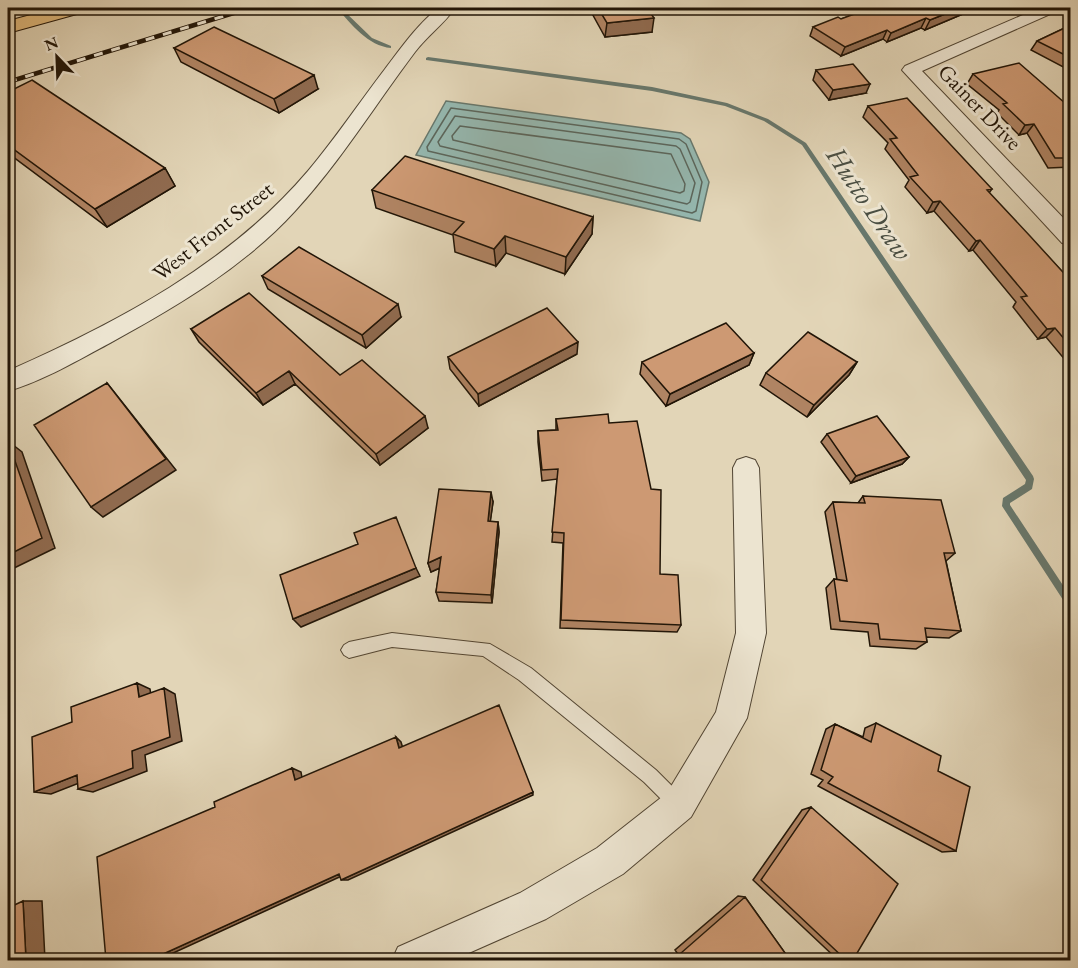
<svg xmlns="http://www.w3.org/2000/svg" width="1078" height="968" font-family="'EB Garamond',serif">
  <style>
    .water { fill: #95b8b0; stroke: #67776c; stroke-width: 1.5 }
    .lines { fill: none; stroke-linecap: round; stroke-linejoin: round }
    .shore { stroke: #5b665c; stroke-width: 1.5 }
    .stream { fill: #67776c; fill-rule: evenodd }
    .lane-casing { stroke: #514533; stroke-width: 2 }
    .street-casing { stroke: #514533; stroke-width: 2 }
    .highway-casing { stroke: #211507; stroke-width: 2 }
    .lane { fill: #ece4d0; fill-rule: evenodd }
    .street { fill: #ece4d0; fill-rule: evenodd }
    .highway { fill: #e1ba7c; fill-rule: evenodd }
    .rail-casing { stroke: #211507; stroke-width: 4.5 }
    .rail { stroke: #ece4d0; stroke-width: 3; stroke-dasharray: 9; stroke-linecap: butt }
    .wall { fill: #b08463; stroke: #211507; stroke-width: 1.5 }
    .shaded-wall { fill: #906b50; stroke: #211507; stroke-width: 1.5 }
    .building { fill: #cd9973; stroke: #211507; stroke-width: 1.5 }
    .labels { text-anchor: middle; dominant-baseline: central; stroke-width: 6; stroke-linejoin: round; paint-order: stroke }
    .far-street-label { font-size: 22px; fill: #211507; stroke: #ece4d0 }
    .water-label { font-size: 28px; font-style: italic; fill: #4a4e42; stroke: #ece4d0 }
  </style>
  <rect width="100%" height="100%" fill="#e2d5b7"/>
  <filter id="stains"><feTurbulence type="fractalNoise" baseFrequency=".00333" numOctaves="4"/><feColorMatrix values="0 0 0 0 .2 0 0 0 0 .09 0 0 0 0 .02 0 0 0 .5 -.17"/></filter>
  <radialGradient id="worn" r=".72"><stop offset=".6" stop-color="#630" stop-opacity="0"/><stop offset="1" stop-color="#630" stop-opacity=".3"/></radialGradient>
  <path class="water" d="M446,101L681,133L690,139L709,182L700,221L416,155Z"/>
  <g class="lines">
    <path class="shore" d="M451,108L679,139L686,144L702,182L696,211L692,213L428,151L427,147Z
      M455,116L676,146L680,149L695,183L690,202L687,204L440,146L438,142Z
      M460,126L671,154L685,184L684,191L680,193L453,140L452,136Z"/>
    <path class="stream" d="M337,8H341L372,38L391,46V48C368,46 351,24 337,8Z
      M428,57L652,87L727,103L768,119L806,143L1033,476L1034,479L1032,489L1010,503V505L1070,596V607L1067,606L1002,506L1003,498L1025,484L1026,480L802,145L764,121L725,106L652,91L426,60V58Z"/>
    <defs>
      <path id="lane" d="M392,633L490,644L531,668L656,770L685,799L688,805L685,811L679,814L673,811L644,782L519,680L483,656L392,647L349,658L344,655L341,650L344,645L349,642Z"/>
      <path id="street" d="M438,8H455C444,24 427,36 415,52C375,105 340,162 295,211C244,267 176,307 110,343C80,359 41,382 8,391V371C118,322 229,264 308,171C335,139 359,103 385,69C401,48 417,25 438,8Z
        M1039,8H1059L1057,11L922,71L1070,225V245L1062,243L902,70L905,66Z
        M746,457L755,460L759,468L766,633L747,718L691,817L623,874L546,919L453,960H392L398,947L520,893L597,848L667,793L716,712L736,633L733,468L737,460Z"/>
      <path id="highway" d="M57,8H87L84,12L8,33V21Z"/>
    </defs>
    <use href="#lane" class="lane-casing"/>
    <use href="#street" class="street-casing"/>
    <use href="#highway" class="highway-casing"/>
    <use href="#lane" class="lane"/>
    <use href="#street" class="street"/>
    <use href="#highway" class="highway"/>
    <defs>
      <path id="rail" d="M8,82L250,8"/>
    </defs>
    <use href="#rail" class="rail-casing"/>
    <use href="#rail" class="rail"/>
  </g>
  <path class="wall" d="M589,8H647L652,32L605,37Z
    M871,8H977L925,30L921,28L887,42L883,39L841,56L810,36L813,27L841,19Z
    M1071,25V67L1067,69L1031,50L1037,41Z
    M174,48L318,89L279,113L181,62Z
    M816,70L866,93L829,100L813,80Z
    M973,74L1071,110V167L1048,168L1027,133L1019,135L997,113L999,110L967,84Z
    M8,92L165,168L175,186L107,227L8,153Z
    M868,106L992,189L989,193L1071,281V367L1046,337L1038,339L1013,307L1016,302L973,250L969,251L934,211L927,213L905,187L909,180L885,149L888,143L863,117Z
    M372,190L593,217L592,234L565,274L506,253L496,266L455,252L453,235L376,208Z
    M262,276L401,317L366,348L268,289Z
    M191,329L340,375L428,428L380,465L295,384L263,405L199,342Z
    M754,353L749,365L666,406L640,374L642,362Z
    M577,354L479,406L450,369L448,357Z
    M857,362L849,375L807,417L760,385L766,373Z
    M556,419L609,423L660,574L681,625L677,632L560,628L563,543L552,542L557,479L542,481L538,442V431L556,430Z
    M827,434L909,457L902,464L851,483L821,442Z
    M863,496L955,553L946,561L961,631L949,638L926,637L927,642L916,649L870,646L868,632L831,629L826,588L834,579L837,580L825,512L833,502L858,503Z
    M493,502L490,522H498L499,532L492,603L439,601L436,592L440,568L431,572L428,563Z
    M876,723L938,771L956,851L942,852L818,786L823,780L811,774L826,729L835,724L863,737L865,728Z
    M811,807L853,960H838L753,880L802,810Z
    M738,896L745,897L790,960H682L675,950Z"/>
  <path class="shaded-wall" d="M960,8H977L925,30L930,20Z
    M654,18L652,32L605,37L607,23Z
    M926,18L921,28L887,42L891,33Z
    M887,30L883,39L841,56L845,47Z
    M314,75L318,89L279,113L274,99Z
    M870,84L866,93L829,100L833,90Z
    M1034,124L1027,133L1019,135L1025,125Z
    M165,168L175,186L107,227L95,209Z
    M940,201L934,211L927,213L933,202Z
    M593,217L592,234L565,274L566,257Z
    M505,236L506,253L496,266L494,249Z
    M980,240L973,250L969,251L976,241Z
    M398,304L401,317L366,348L362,335Z
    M1055,328L1046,337L1038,339L1047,329Z
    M578,342L577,354L479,406L478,394Z
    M754,353L749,365L666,406L670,394Z
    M857,362L849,375L807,417L814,405Z
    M289,371L295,384L263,405L256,393Z
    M107,383L176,470L103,517L91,507Z
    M425,416L428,428L380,465L376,454Z
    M8,441L22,452L55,548L8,571Z
    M909,457L902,464L851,483L856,476Z
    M491,492L493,502L489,531L488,521Z
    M498,522L499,532L492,603L491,595Z
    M441,557L444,566L431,572L428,563Z
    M416,568L420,576L301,627L293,619Z
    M137,683L150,689L152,703L139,697Z
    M164,688L175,694L182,741L145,755L147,771L93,792L78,789L132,751Z
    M396,737L401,742L404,752L399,748Z
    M292,768L301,772L303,783L295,780Z
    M77,775L92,778L51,794L34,792Z
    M533,792V795L348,880H341Z
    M339,874H346L158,960H150Z
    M23,901H42L45,960H26Z"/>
  <path class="building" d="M598,8H647L654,18L607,23Z
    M871,8H960L930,20L926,18L891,33L887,30L845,47L813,27L838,17L841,19Z
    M1071,25V58L1037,41Z
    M214,27L314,75L274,99L174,48Z
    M1019,63L1066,104L1071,110V158H1055L1034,124L1025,125L1003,104L1007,103L973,74Z
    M853,64L870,84L833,90L816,70Z
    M32,80L165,168L95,209L8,145V92Z
    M907,98L992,189L987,190L1030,236L1071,281V347L1055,328L1047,329L1021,297L1027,296L980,240L976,241L940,201L933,202L910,177L918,175L890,139L897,138L868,106Z
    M405,156L593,217L566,257L505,236L494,249L453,234L464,222L372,190Z
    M299,247L398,304L362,335L262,276Z
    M249,293L340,375L362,360L425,416L376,454L289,371L256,393L191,329Z
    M547,308L578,342L478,394L448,357Z
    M726,323L754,353L670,394L642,362Z
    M808,332L857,362L814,405L766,373Z
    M107,383L166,459L91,507L34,425Z
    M608,414L609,423L637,421L651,489L661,490L660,574L678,575L681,625L561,620L564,533L552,532L558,469L542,470L538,431L558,430L556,419Z
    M877,416L909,457L856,476L827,434Z
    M8,441L42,538L8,555Z
    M439,489L491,492L488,521L498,522L491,595L436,592L441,557L428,563Z
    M863,496L941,500L955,553H944L961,631L925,628L927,642L880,639L878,624L840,621L834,579L847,581L833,502L865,503Z
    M396,517L416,568L293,619L280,575L358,544L354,533Z
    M137,683L139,697L164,688L170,737L132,751L133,768L78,789L77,775L34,792L32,737L72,722L71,707Z
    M499,705L533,792L341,880L339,874L150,960H106L97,857L215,807L214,802L292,768L295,780L396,737L399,748Z
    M876,723L941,756L938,771L970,787L956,851L828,783L833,777L821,770L835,724L871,742Z
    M811,807L898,884L853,960H846L761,880Z
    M745,897L790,960H686L681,953Z
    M23,901L26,960H8V908Z"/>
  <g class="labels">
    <g class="far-street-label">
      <text transform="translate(980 107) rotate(46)">Gainer Drive</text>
      <text transform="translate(213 231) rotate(-38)">West Front Street</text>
    </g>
    <g class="water-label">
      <text transform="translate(870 203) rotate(56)">Hutto Draw</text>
    </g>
  </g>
  <rect width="1078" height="968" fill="none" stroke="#e2d5b7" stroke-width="30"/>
  <rect x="9" y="9" width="1060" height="950" fill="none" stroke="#211507" stroke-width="3"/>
  <rect x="15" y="15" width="1048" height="938" fill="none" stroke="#211507" stroke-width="1.5"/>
  <g transform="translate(57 57) rotate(337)" stroke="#ece4d0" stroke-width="4.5" paint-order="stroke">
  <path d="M0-4.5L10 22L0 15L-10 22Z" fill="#211507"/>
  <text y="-9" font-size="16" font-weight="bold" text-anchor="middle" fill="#211507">N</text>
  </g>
  <rect width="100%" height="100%" filter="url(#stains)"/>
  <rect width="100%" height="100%" fill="url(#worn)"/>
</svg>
